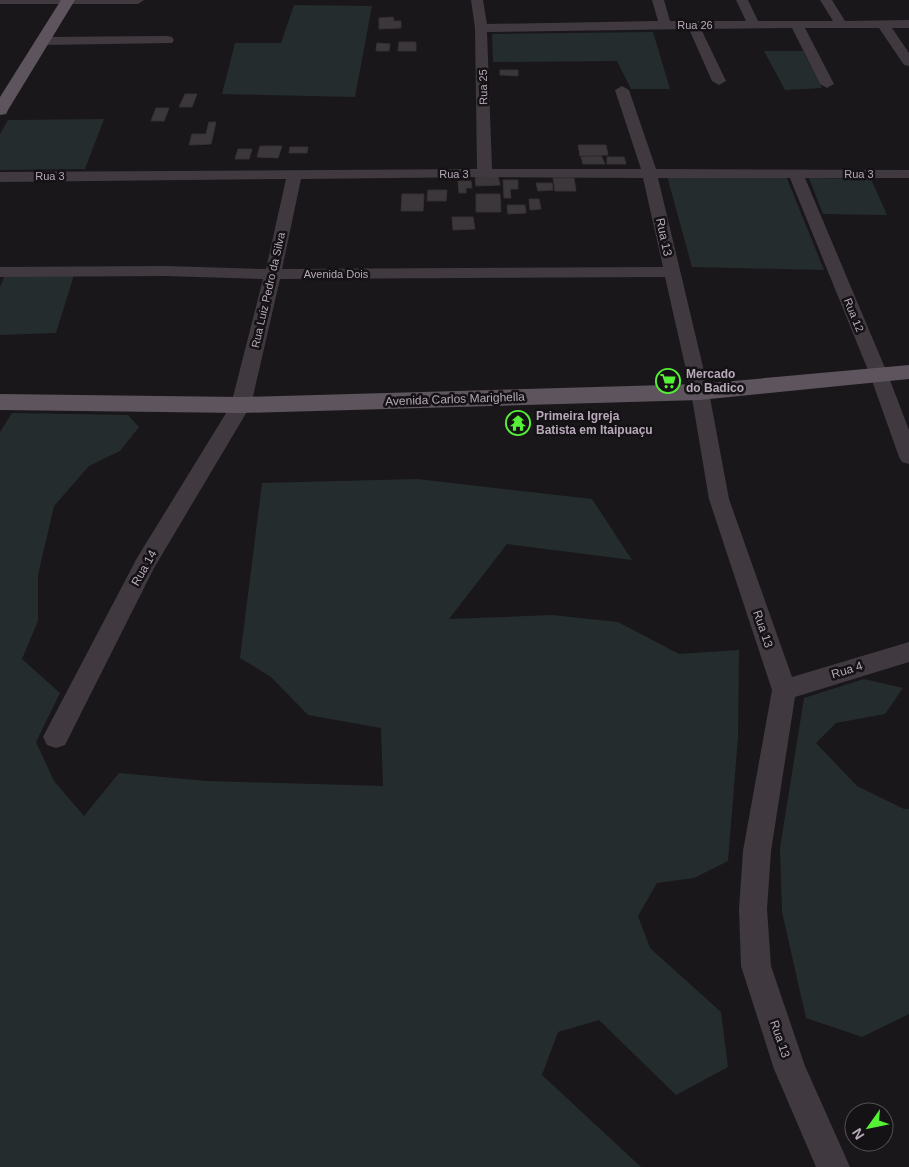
<svg xmlns="http://www.w3.org/2000/svg" width="909" height="1167" font-family="Helvetica,sans-serif">
  <style>
    .green { fill: #252c2e }
    .building { fill: #3b373a; stroke: #353134 }
    .lines { fill: none; stroke-linecap: round; stroke-linejoin: round }
    .minor { fill: #403a40; fill-rule: evenodd }
    .major { fill: #5d545d; fill-rule: evenodd }
    .labels { text-anchor: middle; dominant-baseline: central; stroke-width: 5; stroke-linejoin: round; paint-order: stroke }
    .far-street-label { font-size: 11px; fill: #b7a9b9; stroke: #141214 }
    .street-label { font-size: 12px; fill: #b7a9b9; stroke: #141214 }
    .poi-label { font-size: 12px; font-weight: bold; fill: #b7a9b9; stroke: #141214; text-anchor: start }
  </style>
  <rect width="100%" height="100%" fill="#191719"/>
  <path class="green" d="M294,5L372,6L355,97L222,94L235,43H281Z
    M653,32L670,89H631L617,61L493,62L492,34Z
    M764,51H803L822,88L785,90Z
    M104,119L85,169L0,170V134L8,120Z
    M667,176H786L824,270L692,267Z
    M809,178L871,179L887,215L823,214Z
    M74,275L56,333L0,335V287L4,277Z
    M12,413L128,415L139,427L120,451L89,466L54,506L38,575V621L22,659L60,693L36,742L54,781L84,816L119,773L207,781L383,786L381,728L308,715L271,677L240,658L262,483L417,479L592,499L632,560L507,544L449,619L552,615L618,622L679,654L739,650L738,737L728,861L694,878L657,883L638,916L650,948L721,1012L728,1067L676,1095L599,1020L558,1032L542,1075L641,1167H0V432Z
    M864,679L903,688L885,714L836,723L816,743L857,786L904,809H909V1014L862,1037L806,1018L782,912L780,848L804,698Z"/>
  <path class="building" d="M393,17L394,21H401V28L379,29V18Z
    M399,42H416V51H398Z
    M377,43L390,44L389,51H376Z
    M500,70H518V76L500,75Z
    M185,94H197L192,107H179Z
    M156,108H169L164,121H151Z
    M209,122H216L211,144L189,145L192,134H206Z
    M578,145H606L608,155L580,156Z
    M260,146H282L278,158L257,157Z
    M290,147H308L307,153H289Z
    M238,149H252L249,159H235Z
    M601,156L605,164H583L581,157Z
    M607,157H624L626,164H607Z
    M498,176L500,185L476,186L475,177Z
    M553,178H574L576,191H555Z
    M503,180H518V189H510L511,198H504Z
    M458,181H471L472,188H466V193H459Z
    M536,183H552L553,190L538,191Z
    M428,190H447L446,201H427Z
    M402,194H424L423,211H401Z
    M476,194H500L501,212H476Z
    M529,199H539L541,209L530,210Z
    M507,205H525L526,213L508,214Z
    M452,217H473L475,229L453,230Z"/>
  <g class="lines">
    <path class="minor" d="M0,0H144L138,4H0Z
      M471,0H483L487,24L658,21L652,0H664L670,21H746L736,0H748L758,21H833L820,0H832L845,21L909,20V28H892L909,53V66L904,65L879,28H805L834,84L827,88L820,84L792,28L701,29L726,81L719,85L712,81L689,29L487,32L492,169H641L615,90L622,86L629,90L656,169L909,170V178H805L888,375L909,430V464L902,462L899,457L870,375L790,178H658L709,392L729,499L792,677L909,642V662L795,697L771,851L767,909L771,966L805,1066L850,1167H816L774,1069L741,966L739,909L743,851L772,690L709,499L691,392L665,277L280,279L251,405L154,568L65,745L56,748L47,745L43,737L137,558L231,405L263,279L165,276L0,277V267L165,266L266,269L286,179L0,182V172L477,169L475,28ZM485,177L643,178L663,267L282,269L301,179Z
      M168,36L172,37L174,40L172,43L43,45L37,41L43,37Z"/>
    <path class="major" d="M61,0H75L8,110L6,114L0,115V97Z
      M909,365V379L700,400L241,413L0,410V394L241,397L700,384Z"/>
  </g>
  <defs>
    <symbol id="supermarket-ring" viewBox="-11 -11 22 22"><circle r="9.5" fill="#141214" stroke="#55f137" stroke-width="1.5"/><path d="M-6-5.5h2.5l.6 2H6L4.5 2H-2.5L-4.4-4H-6ZM-1.5 3.2a1.3 1.3 0 1 0 .1 0ZM3 3.2a1.3 1.3 0 1 0 .1 0Z" fill="#55f137"/></symbol>
    <symbol id="temple-ring" viewBox="-11 -11 22 22"><circle r="9.5" fill="#141214" stroke="#55f137" stroke-width="1.5"/><path d="M0-6L5-2H3V0L6.5 2.5H4V6H1.5V3h-3V6H-4V2.5H-6.5L-3 0V-2H-5Z" fill="#55f137"/></symbol>
  </defs>
  <g fill-rule="evenodd">
    <use href="#supermarket-ring" x="654" y="367" width="28" height="28"/>
    <use href="#temple-ring" x="504" y="409" width="28" height="28"/>
  </g>
  <g class="labels">
    <g class="far-street-label">
      <text x="695" y="25">Rua 26</text>
      <text transform="translate(483 87) rotate(-91)">Rua 25</text>
      <text x="454" y="174">Rua 3</text>
      <text x="859" y="174">Rua 3</text>
      <text x="50" y="176">Rua 3</text>
      <text x="336" y="274">Avenida Dois</text>
      <text transform="translate(268 290) rotate(-77)">Rua Luiz Pedro da Silva</text>
      <text transform="translate(854 315) rotate(68)">Rua 12</text>
    </g>
    <g class="street-label">
      <text transform="translate(664 237) rotate(78)">Rua 13</text>
      <text transform="translate(455 399) rotate(-2)">Avenida Carlos Marighella</text>
      <text transform="translate(144 568) rotate(-61)">Rua 14</text>
      <text transform="translate(763 629) rotate(71)">Rua 13</text>
      <text transform="translate(847 670) rotate(-17)">Rua 4</text>
      <text transform="translate(780 1039) rotate(71)">Rua 13</text>
    </g>
    <g class="poi-label">
      <text x="686" y="374">Mercado<tspan x="686" dy="14">do Badico</tspan></text>
      <text x="536" y="416">Primeira Igreja<tspan x="536" dy="14">Batista em Itaipuaçu</tspan></text>
    </g>
  </g>
  <g transform="translate(869 1127) rotate(237)"><circle r="24" fill="#141214" stroke="#554e56"/>
  <path d="M0-4L9 19L0 12L-9 19Z" fill="#55f137"/>
  <text y="-8" font-size="14" font-weight="bold" text-anchor="middle" fill="#b7a9b9">N</text>
  </g>
</svg>
